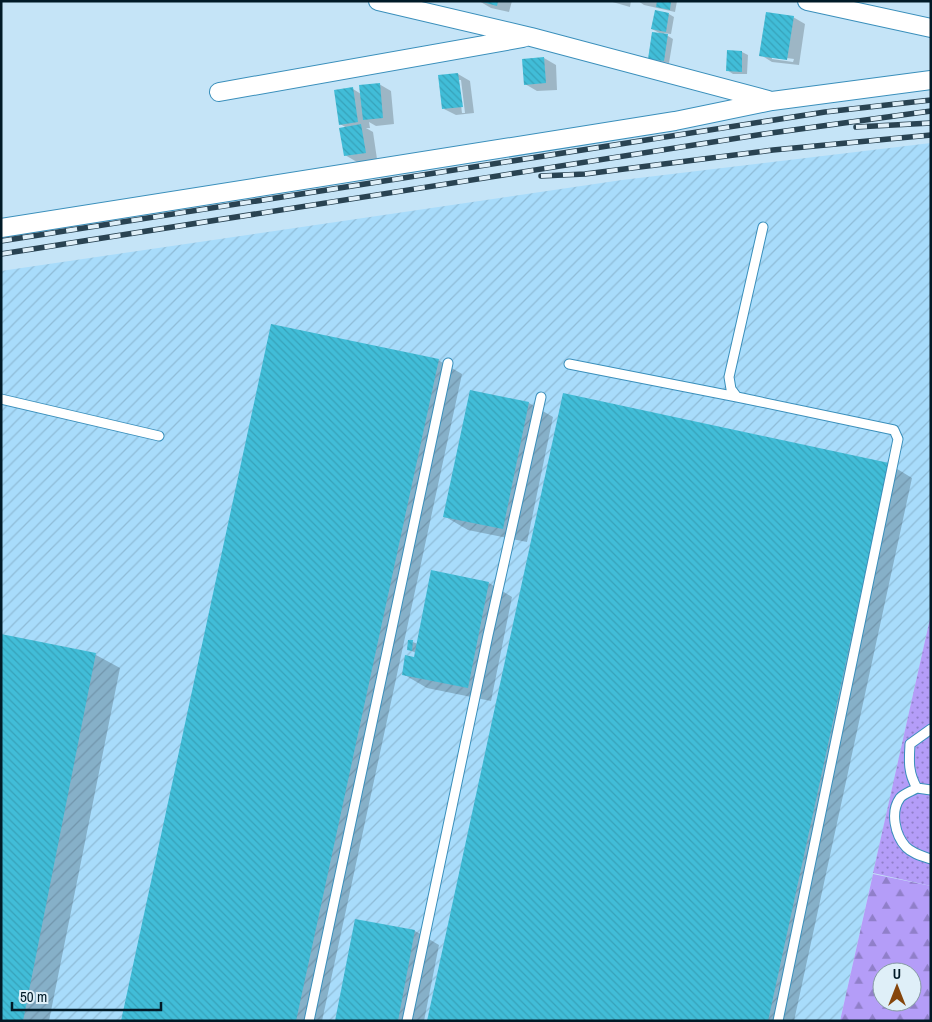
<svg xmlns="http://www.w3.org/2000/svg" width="932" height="1022" font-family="'Archivo Narrow',sans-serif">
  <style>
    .industrial { fill: url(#industrial-furrows) }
    .grass { fill: url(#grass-dots) }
    .forest { fill: url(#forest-firs); fill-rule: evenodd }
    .shadow { fill: #0003; fill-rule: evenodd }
    .building { fill: url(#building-back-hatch) }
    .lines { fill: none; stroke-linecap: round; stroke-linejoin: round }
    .service-casing { stroke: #3a8fbb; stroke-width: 11 }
    .minor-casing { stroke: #3a8fbb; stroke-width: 20 }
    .service { stroke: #fff; stroke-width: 9 }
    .minor { stroke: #fff; stroke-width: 18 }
    .rail-casing { stroke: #294352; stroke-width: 5.5 }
    .rail { stroke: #dfeff8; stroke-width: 4; stroke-dasharray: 11; stroke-linecap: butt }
  </style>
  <defs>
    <pattern id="industrial-furrows" width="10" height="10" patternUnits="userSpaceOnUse" patternTransform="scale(1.25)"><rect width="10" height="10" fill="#a8dcfb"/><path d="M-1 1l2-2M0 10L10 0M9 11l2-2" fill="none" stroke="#8fbcd7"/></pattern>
    <pattern id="grass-dots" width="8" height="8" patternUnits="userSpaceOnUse" patternTransform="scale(1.25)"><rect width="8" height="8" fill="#b49df8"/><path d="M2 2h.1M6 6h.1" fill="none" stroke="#907fc9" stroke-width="1.8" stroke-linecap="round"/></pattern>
    <pattern id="forest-firs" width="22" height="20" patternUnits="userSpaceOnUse" patternTransform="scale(1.25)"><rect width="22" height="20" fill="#b49df8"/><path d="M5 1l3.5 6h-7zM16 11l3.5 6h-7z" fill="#907fc9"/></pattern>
    <pattern id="building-back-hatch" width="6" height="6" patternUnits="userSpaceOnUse" patternTransform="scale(1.25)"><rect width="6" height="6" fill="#41bdd8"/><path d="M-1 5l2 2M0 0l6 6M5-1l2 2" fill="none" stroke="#37a2b9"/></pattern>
  </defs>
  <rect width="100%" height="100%" fill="#c5e4f7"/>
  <path class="industrial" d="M931,143V614L840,1021H1V271L622,180Z"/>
  <path class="grass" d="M931,614V886L873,873Z"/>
  <path class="forest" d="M873,874L931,886V1021H840ZM882,972H912V1002H882Z"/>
  <path class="shadow" d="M479,1H512L509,12L491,8Z
    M609,1H631L630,7Z
    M638,1H677L675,12L644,5Z
    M669,14L674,17L671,34L663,33L673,39L669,63L655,61L649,58L663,35L652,29Z
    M793,17L805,24L799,65L772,62L761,55ZM772,56L794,59L793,62L772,59Z
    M728,52H742L748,55L747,74H733L727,70Z
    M544,58L556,65L557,90L537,91L525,84Z
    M458,74L470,81L474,113L456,115L444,109ZM458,80H461L465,113H462Z
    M379,84L391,91L394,124L376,126L369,122L370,128H366L373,132L377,159L357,162L345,155L347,128L340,124L353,89L361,94Z
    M438,360L462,374L322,1021H122Z
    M471,391L529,403L553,417L527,542L468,530L444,516Z
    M889,464L912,478L794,1021H428Z
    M489,583L512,597L491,701L427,688L403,674L415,658L416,653L408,649L410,641L418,644Z
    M1,636L96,655L120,668L49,1021H1Z
    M356,920L415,931L439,945L424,1021H336Z"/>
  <path class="building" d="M479,1H498L497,6Z
    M657,1H671L670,10L656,7Z
    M655,10L669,13L666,32L651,29Z
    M766,12L794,16L787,60L759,56Z
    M652,32L668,34L664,61L648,59Z
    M727,50L742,51V72L726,71Z
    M544,57L546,83L524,85L522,59Z
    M458,73L463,107L442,109L438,75Z
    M380,83L383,118L363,120L359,85Z
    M353,87L358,122L339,125L334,90Z
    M361,124L366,153L344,156L339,128Z
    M271,324L439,359L296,1021H121Z
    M470,390L529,402L503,529L443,517Z
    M563,393L889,463L768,1021H427Z
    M431,570L489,582L468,688L402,675L405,655L414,657Z
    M1,634L96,653L23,1021H1Z
    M408,640H413L412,651L407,650Z
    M355,919L415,930L398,1021H335Z"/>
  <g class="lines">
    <defs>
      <path id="service" d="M763,227L729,377L731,389L737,397L894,430L898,439L778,1021
        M569,364L737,397
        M1,399L159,436
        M917,788C908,773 909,761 910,744L931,729
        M931,790L917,788C912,791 903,794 900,798C890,812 895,835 906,847C913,854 922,856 931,859
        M309,1021L448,363
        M407,1021L488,635L541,397"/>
      <path id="minor" d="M378,1L531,37L768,100
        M807,1L931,28
        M219,92L523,38
        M1,228L675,121L772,101L931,80"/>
    </defs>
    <use href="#service" class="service-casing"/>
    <use href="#minor" class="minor-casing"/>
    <use href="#service" class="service"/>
    <use href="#minor" class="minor"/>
    <defs>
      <path id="rail" d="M856,127L931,123
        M541,176L585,174L773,150L931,135
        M1,241L825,112L931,100
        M1,254L764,134L931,111"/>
    </defs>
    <use href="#rail" class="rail-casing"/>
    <use href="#rail" class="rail"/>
  </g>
  <rect width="932" height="1022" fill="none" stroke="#011a27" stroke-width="5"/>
  <g transform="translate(897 987)"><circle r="24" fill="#dfeff8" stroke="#869aa4"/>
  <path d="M0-4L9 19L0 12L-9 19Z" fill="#85450c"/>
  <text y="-8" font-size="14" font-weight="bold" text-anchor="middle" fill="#011a27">U</text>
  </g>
  <path d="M12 1002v8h149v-8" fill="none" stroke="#011a27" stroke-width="2.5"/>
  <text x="20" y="1002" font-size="15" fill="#011a27" stroke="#dfeff8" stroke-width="4" paint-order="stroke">50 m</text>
</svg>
